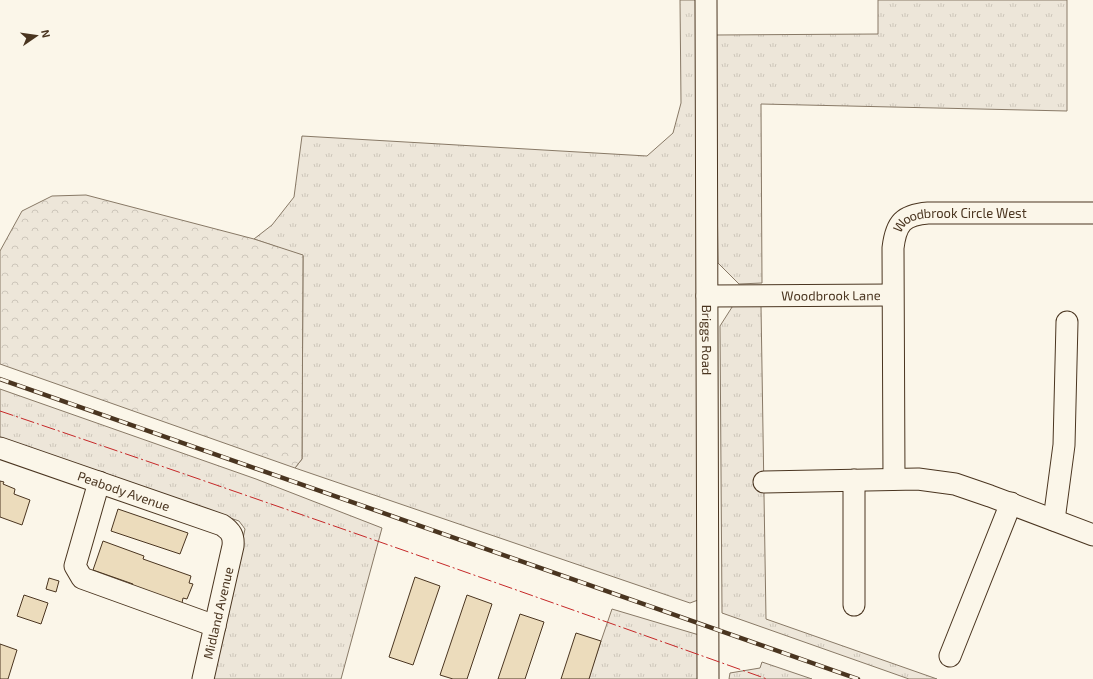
<svg xmlns="http://www.w3.org/2000/svg" width="1093" height="679" font-family="'Exo 2',sans-serif">
  <style>
    .grass { fill: url(#grass-tufts); stroke: #887966 }
    .forest { fill: url(#forest-crowns); stroke: #887966 }
    .building { fill: #ecdcbc; stroke: #4a3520 }
    .lines { fill: none; stroke-linecap: round; stroke-linejoin: round }
    .minor-casing { stroke: #4a3520; stroke-width: 23 }
    .minor { stroke: #fbf6e9; stroke-width: 21 }
    .rail-casing { stroke: #4a3520; stroke-width: 4.5 }
    .rail { stroke: #fbf6e9; stroke-width: 3; stroke-dasharray: 9; stroke-linecap: butt }
    .power { stroke: #c62828; stroke-width: 1; stroke-dasharray: 14 3 2 3; stroke-linecap: butt }
    .labels { text-anchor: middle; dominant-baseline: central; stroke-width: 3; stroke-linejoin: round; paint-order: stroke }
    .street-label { font-size: 13px; fill: #4a3520; stroke: #fbf6e9 }
  </style>
  <defs>
    <pattern id="grass-tufts" width="24" height="20" patternUnits="userSpaceOnUse"><rect width="24" height="20" fill="#ede6d9"/><path d="M3 7l-1-3M5 7V3M7 7l1-3M15 17l-1-3M17 17v-4M19 17l1-3" fill="none" stroke="#cdc6ba"/></pattern>
    <pattern id="forest-crowns" width="20" height="18" patternUnits="userSpaceOnUse"><rect width="20" height="18" fill="#ede6d9"/><path d="M2 6a3 3 0 1 1 6 0M12 15a3 3 0 1 1 6 0" fill="none" stroke="#cdc6ba"/></pattern>
  </defs>
  <rect width="100%" height="100%" fill="#fbf6e9"/>
  <path class="grass" d="M680,0H696L698,600L690,603L295,468L302,459L303,256L254,239L272,225L294,197L302,136L647,156L673,133L681,103Z
    M878,0H1067V111L761,104L762,283L739,284L718,263L715,35L878,34Z
    M734,304L761,306L766,619L937,679H909L722,613L720,326Z
    M0,389L256,479L382,528L341,679H213L245,529L239,521L0,440Z
    M612,609L699,635L698,679H588Z
    M762,662L812,679H729L730,673L760,668Z"/>
  <path class="forest" d="M86,195L254,239L303,255L302,459L295,468L0,364V251L22,211L52,196Z"/>
  <path class="building" d="M0,481L4,482L3,484L15,489L14,494L30,500L22,525L0,517Z
    M118,509L188,533L180,554L111,531Z
    M103,541L144,556L143,559L191,576L189,583L193,584L187,599L183,598L182,603L132,586L133,584L93,570Z
    M415,577L440,586L413,665L389,657Z
    M49,578L59,581L56,592L46,589Z
    M24,595L48,603L41,624L17,616Z
    M467,595L492,604L467,679H453L440,675Z
    M520,614L544,622L525,679H498Z
    M576,633L601,641L589,679H561Z
    M0,644L17,650L8,679H0Z"/>
  <g class="lines">
    <defs>
      <g id="minor">
        <path id="s1" d="M706,0L708,679"/>
        <path id="s2" d="M707,296L892,295"/>
        <path id="s3" d="M0,448L222,525C231,531 234,536 233,546L203,679"/>
        <path id="s4" d="M894,479L893,248C896,223 903,215 928,213H1093"/>
        <path d="M99,482L75,566L82,578L215,626"/>
        <path d="M764,482L918,479L955,484L990,496L1093,535"/>
        <path d="M1054,520L1064,445L1067,322"/>
        <path d="M854,605V480"/>
        <path d="M950,656L1011,503"/>
      </g>
    </defs>
    <use href="#minor" class="minor-casing"/>
    <use href="#minor" class="minor"/>
    <defs>
      <path id="rail" d="M0,379L858,679"/>
    </defs>
    <use href="#rail" class="rail-casing"/>
    <use href="#rail" class="rail"/>
    <path class="power" d="M0,411C257,498 512,588 767,679"/>
  </g>
  <g class="labels">
    <g class="street-label">
      <text stroke="none"><textPath href="#s4" startOffset="317">Woodbrook Circle West</textPath></text>
      <text stroke="none"><textPath href="#s2" startOffset="124">Woodbrook Lane</textPath></text>
      <text stroke="none"><textPath href="#s1" startOffset="340">Briggs Road</textPath></text>
      <text stroke="none"><textPath href="#s3" startOffset="131">Peabody Avenue</textPath></text>
      <text transform="translate(218 613) rotate(-77)">Midland Avenue</text>
    </g>
  </g>
  <g transform="translate(36 36) rotate(77)" stroke="#fbf6e9" stroke-width="3" paint-order="stroke">
  <path d="M0-3L7 15L0 10L-7 15Z" fill="#4a3520"/>
  <text y="-6" font-size="11" font-weight="bold" text-anchor="middle" fill="#4a3520">N</text>
  </g>
</svg>
